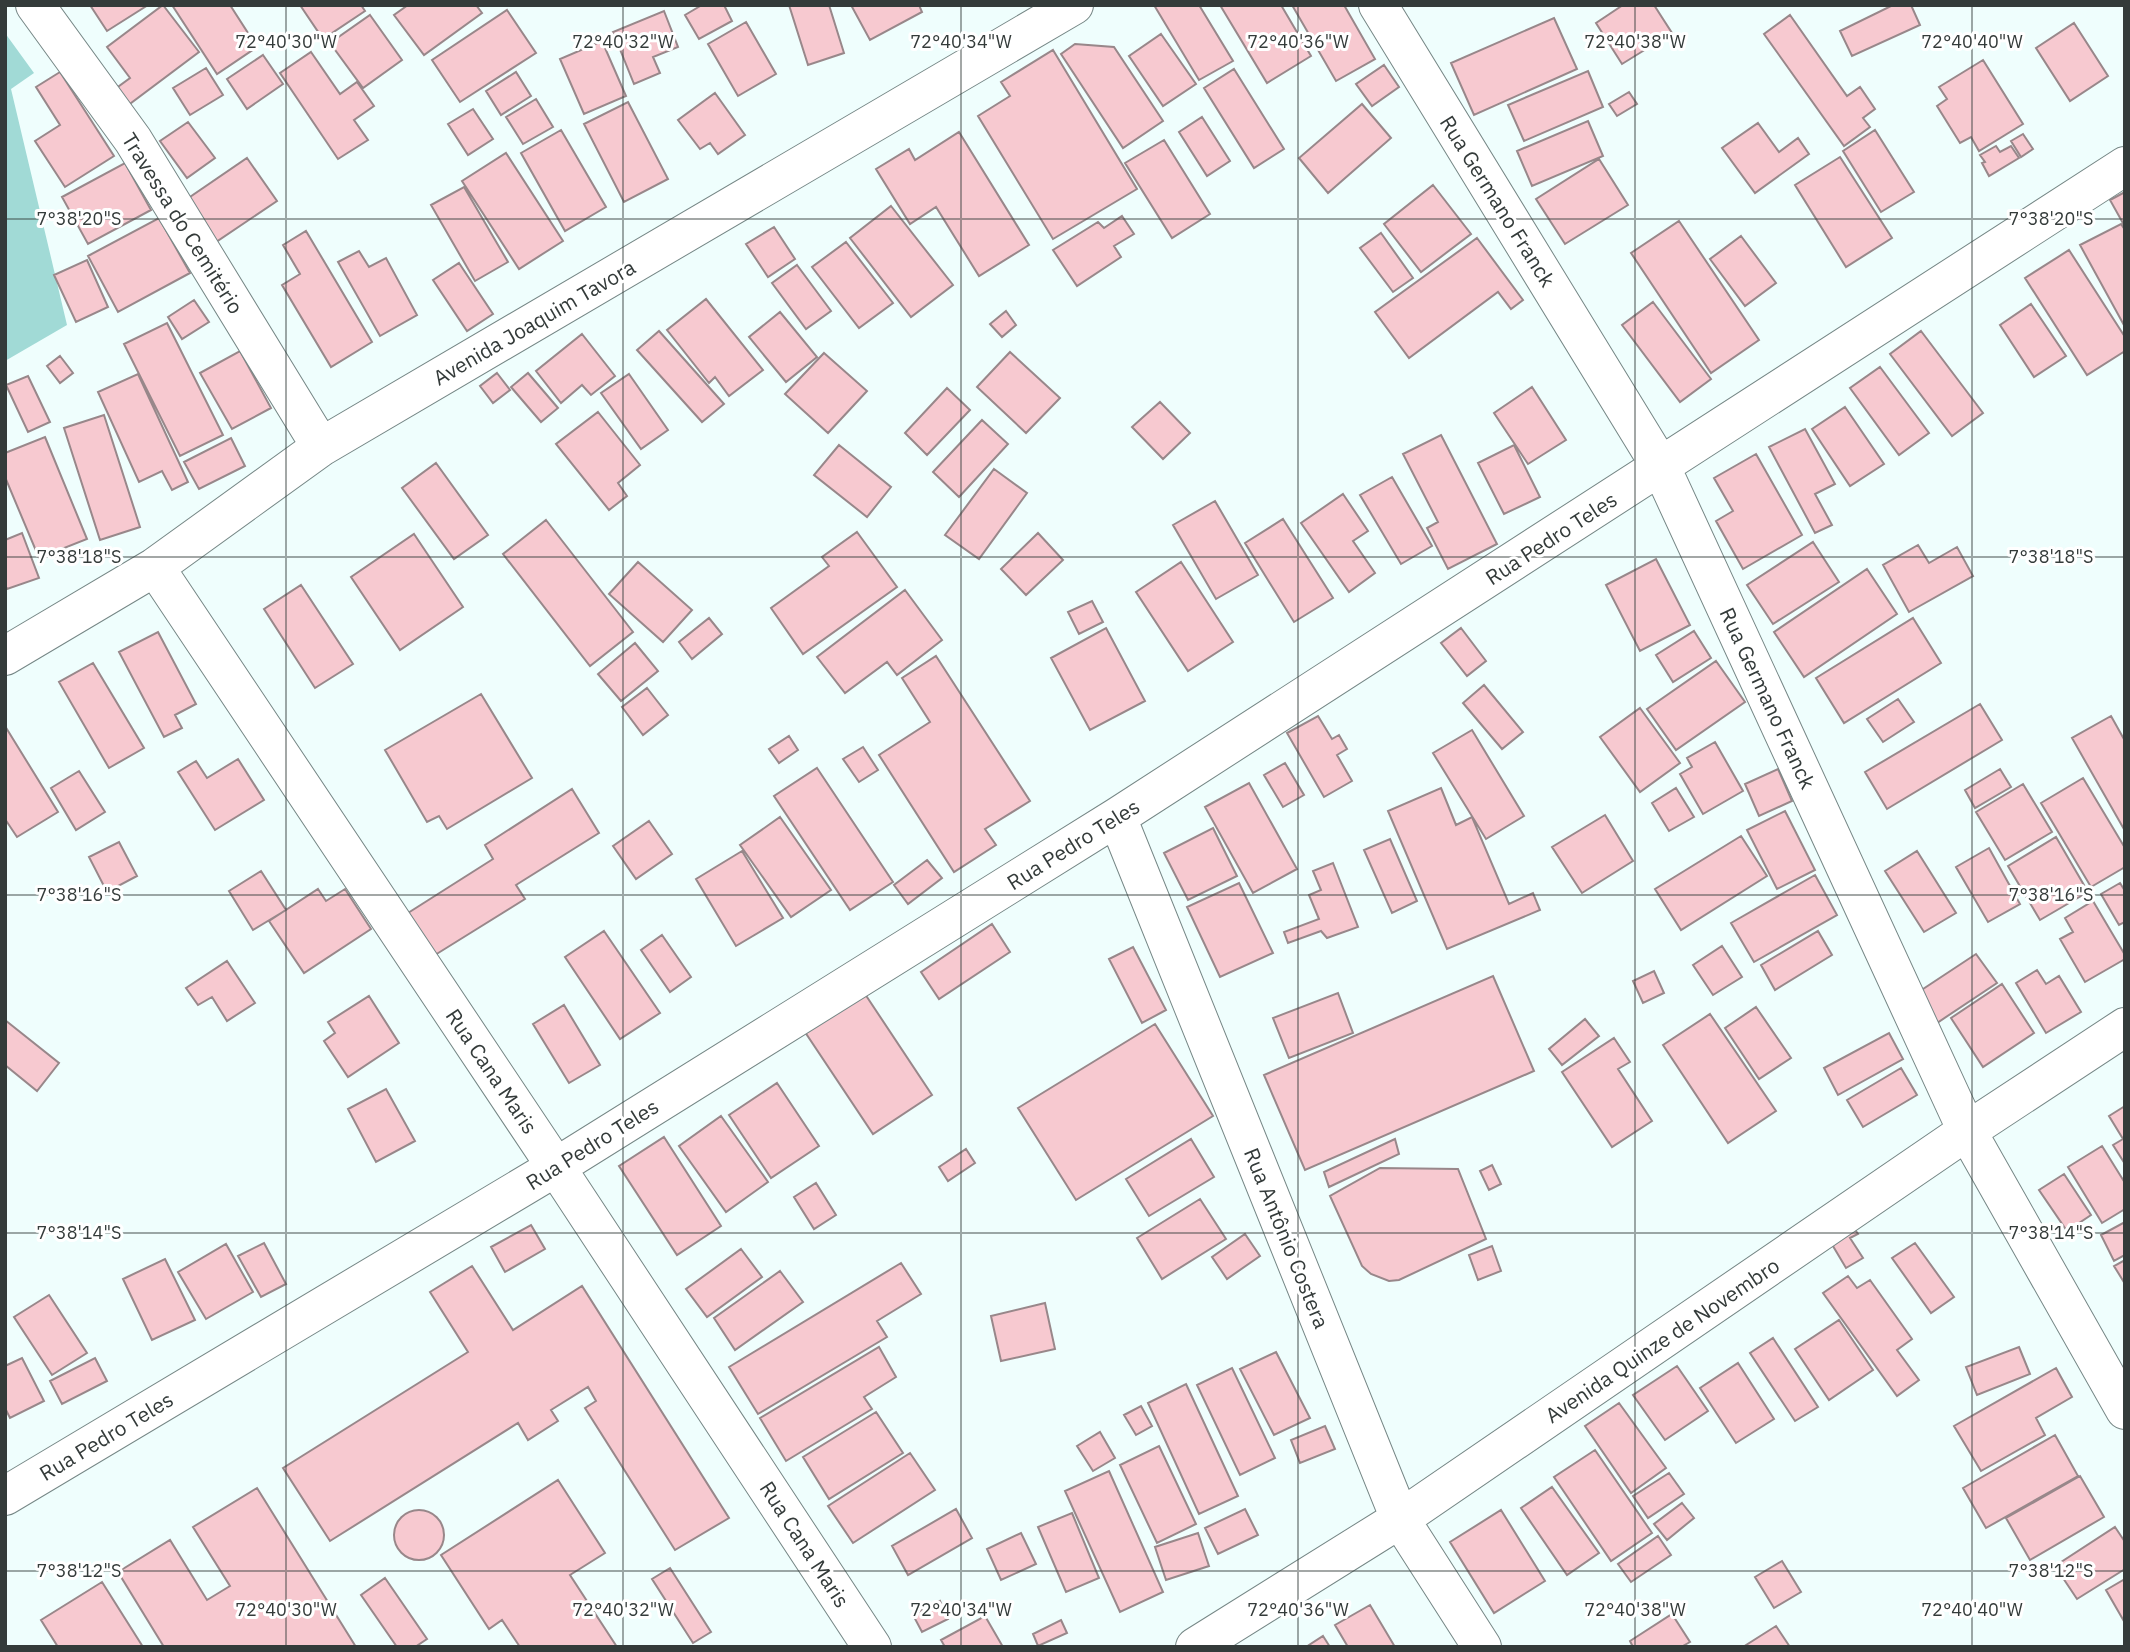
<svg xmlns="http://www.w3.org/2000/svg" width="2130" height="1652" font-family="'IBM Plex Sans',sans-serif">
  <style>
    .green { fill: #a1dad6 }
    .building { fill: #f7c9d0; stroke: #98878a; stroke-width: 2 }
    .lines { fill: none; stroke-linecap: round; stroke-linejoin: round }
    .street-casing { stroke: #768786; stroke-width: 40 }
    .street { stroke: #fff; stroke-width: 38 }
    .ticks { fill: none; stroke: #343b3a; stroke-width: 2; stroke-opacity: 0.45 }
    .labels { text-anchor: middle; dominant-baseline: central; stroke-width: 6; stroke-linejoin: round; paint-order: stroke }
    .street-label { font-size: 21px; fill: #343b3a; stroke: #fff }
    .ticks-label { font-size: 18px; text-anchor: middle; fill: #343b3a; stroke: #fff; stroke-width: 6; stroke-linejoin: round; paint-order: stroke }
  </style>
  <rect width="100%" height="100%" fill="#effefd"/>
  <path class="green" d="M5,33L34,73L11,89L67,325L5,361Z"/>
  <path class="building" d="M90,5H148L107,31Z
    M163,5L199,52L123,109L111,92L130,78L107,47Z
    M172,5H230L257,47L217,74Z
    M300,5H361L365,11L323,39Z
    M408,5H476L482,13L424,55L394,15Z
    M702,5H724L732,21L699,39L685,15Z
    M789,5H829L844,53L808,65Z
    M851,5H919L922,12L870,40Z
    M1154,5H1199L1233,61L1199,80Z
    M1220,5H1281L1311,56L1267,83Z
    M1292,5H1344L1375,59L1336,81Z
    M1623,5H1654L1672,33L1622,64L1596,23Z
    M1893,5H1911L1920,25L1852,56L1840,31Z
    M507,10L536,53L460,102L432,60Z
    M664,11L678,47L653,57L660,73L634,84L613,32Z
    M370,15L402,60L363,88L330,43Z
    M1790,15L1847,96L1860,87L1875,109L1863,118L1870,127L1844,146L1764,34Z
    M1554,18L1577,69L1474,115L1451,63Z
    M746,22L776,74L738,96L708,44Z
    M2074,23L2108,76L2070,101L2036,48Z
    M1161,34L1196,84L1163,106L1129,56Z
    M602,41L626,96L584,114L560,59Z
    M1075,44L1114,47L1163,121L1123,148L1061,54Z
    M1053,50L1137,189L1053,239L978,116L1010,96L1001,82Z
    M311,52L340,94L357,82L374,106L354,120L368,140L338,159L280,73Z
    M263,55L283,84L247,109L227,79Z
    M1983,60L2023,124L1979,151L1971,137L1960,143L1937,106L1947,99L1939,87Z
    M1384,65L1399,87L1372,106L1356,84Z
    M206,68L223,95L190,115L173,88Z
    M1234,69L1284,149L1254,168L1204,88Z
    M1588,71L1603,107L1524,141L1508,105Z
    M60,72L114,156L65,187L35,141L60,125L36,87Z
    M516,72L531,96L501,115L486,91Z
    M1629,92L1637,104L1617,116L1609,104Z
    M715,93L745,135L718,154L710,143L700,149L678,120Z
    M536,99L553,127L523,144L506,117Z
    M628,102L668,179L624,202L584,124Z
    M1362,104L1391,138L1328,193L1299,158Z
    M473,109L493,139L468,155L448,124Z
    M1202,117L1230,161L1207,176L1179,132Z
    M1588,121L1603,156L1532,186L1517,151Z
    M188,122L215,158L187,178L160,141Z
    M1758,123L1779,152L1798,138L1809,154L1755,193L1722,148Z
    M561,130L606,207L565,231L521,153Z
    M1875,130L1914,192L1881,212L1843,151Z
    M959,132L1029,245L979,276L936,207L910,224L876,169L909,149L915,160Z
    M2023,134L2033,149L2021,157L2011,141Z
    M1164,140L1210,214L1172,238L1125,163Z
    M1996,146L2000,152L2011,146L2019,158L1989,176L1982,163L1985,162L1980,155Z
    M506,153L563,241L519,269L462,181Z
    M1840,157L1892,238L1846,267L1795,185Z
    M247,158L277,201L216,242L187,199Z
    M1599,159L1628,205L1565,244L1536,199Z
    M125,163L151,210L88,244L62,197Z
    M1433,185L1471,234L1421,272L1384,224Z
    M464,187L508,262L475,281L431,205Z
    M2125,192V225H2124L2110,200Z
    M891,206L953,285L911,317L850,238Z
    M1122,216L1134,234L1114,246L1121,257L1077,286L1053,250L1098,222L1104,228Z
    M159,218L190,273L118,312L88,256Z
    M1679,221L1759,340L1711,373L1631,253Z
    M2121,224L2125,230V327L2080,245Z
    M774,227L795,259L768,277L746,244Z
    M306,231L372,342L331,367L282,285L300,274L283,245Z
    M1381,233L1413,278L1393,292L1360,248Z
    M1741,236L1776,283L1745,306L1710,259Z
    M1477,238L1523,300L1511,309L1498,292L1409,358L1375,312Z
    M846,242L893,303L859,328L812,267Z
    M2069,250L2125,337V351L2087,375L2025,278Z
    M359,251L369,267L386,258L417,315L380,336L338,262Z
    M87,260L108,307L76,322L54,275Z
    M459,263L493,314L467,331L433,280Z
    M797,265L831,311L806,329L772,283Z
    M706,299L763,370L729,396L715,377L709,383L667,330Z
    M194,300L209,322L182,339L168,317Z
    M1653,302L1711,379L1680,402L1622,325Z
    M2031,304L2066,356L2034,377L2000,325Z
    M1006,311L1016,325L1002,337L990,324Z
    M780,312L817,357L786,382L749,337Z
    M167,323L223,435L180,456L124,344Z
    M659,331L724,404L702,422L637,350Z
    M1921,331L1983,413L1952,436L1890,354Z
    M582,334L615,376L591,395L582,385L561,403L536,371Z
    M240,351L271,408L232,429L200,373Z
    M1010,352L1060,398L1026,433L977,387Z
    M824,353L867,391L828,433L785,394Z
    M60,356L73,373L60,383L47,366Z
    M1880,367L1929,433L1899,455L1850,388Z
    M497,373L510,390L493,403L480,386Z
    M528,373L558,408L541,422L511,387Z
    M138,374L188,482L172,490L162,471L139,482L98,392Z
    M629,374L668,430L641,449L601,393Z
    M28,376L50,422L28,432L6,385Z
    M1532,387L1566,440L1528,464L1494,413Z
    M947,388L970,410L927,455L905,433Z
    M1160,402L1190,433L1163,459L1132,427Z
    M1845,407L1884,464L1850,486L1812,429Z
    M598,412L640,465L618,483L627,496L609,510L556,444Z
    M104,415L140,527L100,540L64,428Z
    M982,420L1008,444L959,497L933,472Z
    M1805,429L1835,484L1815,494L1832,525L1815,533L1769,447Z
    M1441,435L1497,544L1448,569L1427,528L1438,522L1403,454Z
    M45,437L87,539L39,558L5,477V453Z
    M231,438L245,466L199,489L184,462Z
    M839,445L891,487L867,517L814,475Z
    M1514,445L1540,497L1504,514L1478,463Z
    M1756,454L1802,535L1743,569L1716,521L1733,511L1714,478Z
    M436,463L488,535L454,559L402,488Z
    M994,469L1027,493L979,559L945,535Z
    M1392,477L1432,546L1401,564L1360,495Z
    M1343,494L1368,531L1353,541L1375,573L1349,592L1301,523Z
    M1215,501L1258,575L1216,599L1173,525Z
    M1283,519L1333,598L1294,622L1245,543Z
    M546,520L633,632L590,666L503,554Z
    M857,532L897,587L803,654L771,608L829,566L822,557Z
    M22,533L39,578L7,589L5,585V540Z
    M1038,533L1063,560L1026,595L1001,569Z
    M414,534L463,607L400,650L351,577Z
    M1813,542L1839,582L1773,624L1747,585Z
    M1918,545L1929,563L1957,547L1973,576L1909,612L1883,565Z
    M1656,559L1690,625L1640,651L1606,585Z
    M638,562L692,610L663,642L609,594Z
    M1181,562L1233,642L1188,671L1136,592Z
    M1867,569L1897,614L1804,677L1774,632Z
    M301,585L353,664L315,688L264,609Z
    M905,590L942,640L897,675L887,662L845,693L817,657Z
    M1092,601L1103,622L1079,634L1068,612Z
    M709,618L722,634L692,659L679,642Z
    M1913,618L1941,663L1844,723L1816,678Z
    M1106,628L1145,701L1090,730L1051,658Z
    M1461,628L1486,661L1467,676L1441,643Z
    M1694,631L1711,658L1673,682L1656,655Z
    M158,632L196,704L175,715L182,728L164,737L119,652Z
    M635,643L658,671L621,701L598,674Z
    M936,656L1030,801L985,829L996,845L954,872L879,755L930,722L902,678Z
    M1716,661L1745,702L1676,750L1647,709Z
    M93,663L144,748L109,768L59,682Z
    M1484,685L1523,732L1502,749L1463,703Z
    M647,688L668,715L643,735L622,707Z
    M481,694L532,778L447,829L439,816L427,822L385,750Z
    M1898,699L1914,722L1883,742L1867,719Z
    M1980,704L2002,740L1887,809L1865,772Z
    M1640,708L1680,763L1640,792L1600,737Z
    M1318,716L1332,739L1339,735L1347,749L1337,755L1352,781L1324,797L1287,733Z
    M2111,716L2125,741V831L2072,738Z
    M5,726L58,812L17,837L5,819Z
    M1472,730L1524,816L1486,839L1433,753Z
    M789,736L798,750L779,763L769,749Z
    M1715,742L1743,791L1703,814L1680,774L1692,767L1687,758Z
    M863,747L878,770L859,782L843,759Z
    M238,759L264,800L215,830L178,772L196,761L207,778Z
    M1285,763L1304,795L1283,807L1264,775Z
    M817,768L893,882L850,910L774,796Z
    M1778,769L1792,801L1759,816L1745,784Z
    M2000,769L2011,787L1975,808L1965,790Z
    M79,771L105,812L76,830L51,788Z
    M2083,778L2125,848V867L2091,887L2041,803Z
    M1249,783L1297,869L1253,893L1205,807Z
    M2023,784L2052,832L2005,860L1976,812Z
    M1441,788L1456,825L1472,817L1509,904L1533,893L1540,910L1447,949L1388,811Z
    M1676,788L1694,817L1669,831L1652,803Z
    M572,789L599,833L516,885L525,899L435,955L408,913L493,859L485,845Z
    M1785,811L1815,870L1777,889L1747,830Z
    M1605,815L1633,861L1582,893L1552,847Z
    M780,817L831,890L791,917L740,845Z
    M649,821L672,854L636,879L613,846Z
    M1213,828L1237,876L1188,900L1164,853Z
    M1741,836L1767,876L1681,930L1655,889Z
    M2056,837L2088,892L2040,920L2008,866Z
    M1390,839L1417,901L1392,913L1364,850Z
    M119,842L137,876L107,892L89,857Z
    M1989,848L2020,904L1988,922L1956,867Z
    M742,851L783,918L736,946L696,879Z
    M1917,851L1956,913L1924,932L1885,871Z
    M927,860L942,878L908,904L894,885Z
    M1333,863L1358,927L1327,938L1321,931L1288,943L1284,932L1319,919L1309,895L1321,890L1313,871Z
    M261,871L286,910L253,930L229,891Z
    M1815,875L1837,915L1754,962L1731,923Z
    M1239,883L1273,953L1220,977L1187,907Z
    M2120,883L2125,891V922L2119,925L2101,894Z
    M318,889L326,901L345,889L371,929L304,973L269,921Z
    M2093,901L2125,955V959L2085,982L2060,939L2073,932L2065,918Z
    M992,924L1010,952L939,999L921,972Z
    M604,931L660,1013L620,1039L565,957Z
    M1818,931L1832,955L1775,990L1761,965Z
    M662,935L691,977L670,992L641,950Z
    M1722,946L1742,977L1713,995L1693,965Z
    M1133,947L1166,1010L1142,1023L1109,959Z
    M1976,954L1997,983L1937,1023L1917,993Z
    M227,961L255,1003L227,1021L212,997L198,1005L186,988Z
    M2037,970L2046,984L2059,976L2081,1012L2046,1033L2016,983Z
    M1654,971L1664,993L1643,1003L1633,981Z
    M1493,976L1534,1071L1305,1170L1264,1075Z
    M2002,984L2034,1033L1983,1067L1951,1018Z
    M1338,993L1353,1033L1289,1058L1273,1018Z
    M865,994L932,1095L873,1134L805,1032Z
    M369,996L399,1043L348,1077L324,1041L335,1033L328,1022Z
    M564,1005L600,1065L569,1083L533,1024Z
    M1756,1007L1791,1058L1759,1079L1725,1028Z
    M1710,1014L1776,1111L1728,1143L1663,1045Z
    M1585,1019L1599,1036L1562,1065L1549,1049Z
    M5,1020L59,1063L37,1091L5,1065Z
    M1155,1024L1213,1116L1076,1200L1018,1108Z
    M1889,1033L1903,1059L1838,1095L1824,1068Z
    M1614,1038L1630,1062L1618,1069L1652,1121L1612,1147L1562,1072Z
    M1901,1068L1917,1095L1863,1127L1847,1100Z
    M777,1083L819,1146L771,1178L729,1115Z
    M386,1089L415,1141L376,1162L348,1109Z
    M2125,1106V1164L2113,1145L2123,1139L2109,1116Z
    M721,1116L768,1182L726,1212L679,1146Z
    M664,1137L721,1226L677,1255L619,1166Z
    M1191,1139L1214,1177L1149,1216L1126,1179Z
    M1395,1139L1399,1154L1329,1187L1324,1172Z
    M2102,1146L2125,1183V1209L2102,1223L2068,1167Z
    M966,1149L975,1163L948,1181L939,1167Z
    M1492,1165L1501,1184L1489,1190L1480,1171Z
    M1380,1168L1458,1169L1486,1239L1399,1280L1389,1281L1371,1274L1362,1266L1330,1196Z
    M2064,1174L2091,1215L2067,1231L2039,1190Z
    M816,1183L836,1215L814,1229L794,1197Z
    M1200,1199L1226,1239L1162,1279L1137,1238Z
    M2125,1222V1255L2114,1261L2101,1235Z
    M531,1225L545,1249L505,1272L491,1247Z
    M1853,1227L1858,1234L1850,1238L1863,1258L1846,1268L1830,1241Z
    M1245,1234L1260,1256L1227,1279L1212,1257Z
    M264,1243L286,1284L261,1297L238,1256Z
    M1915,1243L1954,1297L1931,1313L1892,1258Z
    M226,1244L253,1292L206,1319L178,1272Z
    M1492,1246L1501,1271L1478,1280L1469,1255Z
    M741,1249L762,1277L707,1317L686,1289Z
    M165,1259L195,1320L152,1340L123,1279Z
    M2125,1260V1284L2114,1266Z
    M901,1263L921,1294L877,1321L887,1337L758,1414L729,1367Z
    M472,1266L513,1330L582,1286L729,1518L675,1550L585,1408L596,1401L588,1387L551,1410L558,1421L528,1440L518,1423L330,1541L283,1468L468,1352L430,1292Z
    M780,1271L803,1302L735,1350L714,1318Z
    M1848,1276L1857,1288L1870,1280L1912,1339L1897,1350L1919,1380L1897,1396L1823,1293Z
    M49,1295L87,1353L52,1375L14,1317Z
    M1045,1303L1055,1349L1001,1361L991,1316Z
    M1839,1320L1873,1370L1829,1400L1795,1349Z
    M1773,1338L1818,1407L1795,1421L1750,1353Z
    M879,1347L896,1377L864,1397L872,1409L786,1461L760,1418Z
    M2019,1347L2030,1374L1977,1395L1966,1367Z
    M1276,1352L1310,1418L1274,1435L1240,1369Z
    M22,1358L44,1401L10,1418L5,1408V1366Z
    M95,1358L107,1381L62,1404L50,1381Z
    M1738,1363L1774,1419L1736,1443L1700,1388Z
    M1677,1366L1708,1411L1665,1440L1633,1395Z
    M1232,1368L1275,1458L1240,1475L1197,1385Z
    M2056,1368L2072,1397L2036,1418L2045,1435L1981,1471L1954,1426Z
    M1186,1384L1238,1496L1199,1514L1148,1403Z
    M1619,1403L1666,1468L1631,1493L1585,1426Z
    M1141,1406L1152,1426L1136,1435L1124,1415Z
    M876,1412L903,1453L829,1499L803,1457Z
    M1325,1426L1335,1449L1300,1463L1291,1440Z
    M1100,1432L1115,1458L1093,1471L1077,1446Z
    M2055,1435L2078,1476L1986,1528L1963,1488Z
    M1159,1446L1196,1524L1157,1543L1120,1465Z
    M1595,1450L1652,1533L1611,1561L1554,1477Z
    M910,1453L935,1490L853,1543L828,1506Z
    M1109,1471L1163,1592L1120,1612L1065,1491Z
    M1669,1473L1684,1494L1648,1518L1633,1496Z
    M2080,1476L2104,1517L2030,1560L2006,1518Z
    M558,1480L605,1553L570,1575L617,1647H520L502,1620L489,1629L441,1555Z
    M1552,1487L1599,1553L1567,1575L1521,1508Z
    M257,1488L356,1647H164L118,1572L170,1540L207,1600L230,1586L193,1527Z
    M1682,1503L1694,1518L1667,1540L1654,1524Z
    M956,1509L972,1538L908,1575L892,1546Z
    M1245,1509L1258,1535L1218,1554L1205,1528Z
    M1501,1510L1545,1581L1494,1613L1450,1542Z
    M394 1535a25 25 0 1 1 50 0a25 25 0 1 1-50 0Z
    M1072,1513L1099,1578L1066,1592L1038,1527Z
    M2115,1527L2125,1542V1569L2077,1599L2055,1566Z
    M1021,1533L1036,1564L1001,1580L987,1549Z
    M1198,1533L1209,1566L1166,1580L1155,1547Z
    M1658,1536L1671,1555L1631,1582L1618,1564Z
    M1782,1561L1801,1592L1774,1608L1755,1577Z
    M670,1568L711,1632L693,1643L652,1579Z
    M385,1578L427,1639L415,1647H397L361,1595Z
    M2125,1579V1623L2106,1590Z
    M102,1582L143,1647H58L41,1620Z
    M940,1601L948,1619L922,1632L913,1615Z
    M1370,1605L1395,1647H1348L1335,1625Z
    M1672,1614L1690,1642L1681,1647H1633L1630,1641Z
    M985,1616L1003,1647H945L941,1640Z
    M1061,1620L1067,1633L1038,1646L1033,1634Z
    M1776,1626L1790,1647H1743Z
    M1323,1636L1330,1647H1306Z"/>
  <g class="lines">
    <defs>
      <path id="street" d="M35,5L133,140L321,447
        M1378,5L1661,467L1967,1131L2125,1410
        M155,567L556,1167L872,1647
        M5,656L155,567L321,447L1074,5
        M1117,817L1400,1519L1482,1647
        M5,1496L556,1167L1117,817L2125,166
        M1195,1647L1400,1519L1967,1131L2125,1027"/>
    </defs>
    <use href="#street" class="street-casing"/>
    <use href="#street" class="street"/>
  </g>
  <path class="ticks" d="M286,5V1647M623,5V1647M961,5V1647M1298,5V1647M1635,5V1647M1972,5V1647M5,219H2125M5,557H2125M5,895H2125M5,1233H2125M5,1571H2125"/>
  <g class="labels">
    <g class="street-label">
      <text transform="translate(1498 201) rotate(58)">Rua Germano Franck</text>
      <text transform="translate(183 223) rotate(58)">Travessa do Cemitério</text>
      <text transform="translate(534 322) rotate(-30)">Avenida Joaquim Tavora</text>
      <text transform="translate(1551 538) rotate(-33)">Rua Pedro Teles</text>
      <text transform="translate(1768 698) rotate(65)">Rua Germano Franck</text>
      <text transform="translate(1073 844) rotate(-32)">Rua Pedro Teles</text>
      <text transform="translate(492 1071) rotate(56)">Rua Cana Maris</text>
      <text transform="translate(592 1144) rotate(-32)">Rua Pedro Teles</text>
      <text transform="translate(1287 1238) rotate(68)">Rua Antônio Costera</text>
      <text transform="translate(1662 1340) rotate(-34)">Avenida Quinze de Novembro</text>
      <text transform="translate(106 1436) rotate(-31)">Rua Pedro Teles</text>
      <text transform="translate(805 1544) rotate(57)">Rua Cana Maris</text>
    </g>
  </g>
  <g class="ticks-label">
    <text x="286" y="48">72°40'30"W</text>
    <text x="623" y="48">72°40'32"W</text>
    <text x="961" y="48">72°40'34"W</text>
    <text x="1298" y="48">72°40'36"W</text>
    <text x="1635" y="48">72°40'38"W</text>
    <text x="1972" y="48">72°40'40"W</text>
    <text x="2051" y="225">7°38'20"S</text>
    <text x="79" y="225">7°38'20"S</text>
    <text x="2051" y="563">7°38'18"S</text>
    <text x="79" y="563">7°38'18"S</text>
    <text x="2051" y="901">7°38'16"S</text>
    <text x="79" y="901">7°38'16"S</text>
    <text x="2051" y="1239">7°38'14"S</text>
    <text x="79" y="1239">7°38'14"S</text>
    <text x="2051" y="1577">7°38'12"S</text>
    <text x="79" y="1577">7°38'12"S</text>
    <text x="286" y="1616">72°40'30"W</text>
    <text x="623" y="1616">72°40'32"W</text>
    <text x="961" y="1616">72°40'34"W</text>
    <text x="1298" y="1616">72°40'36"W</text>
    <text x="1635" y="1616">72°40'38"W</text>
    <text x="1972" y="1616">72°40'40"W</text>
  </g>
  <rect width="2130" height="1652" fill="none" stroke="#343b3a" stroke-width="14"/>
</svg>
